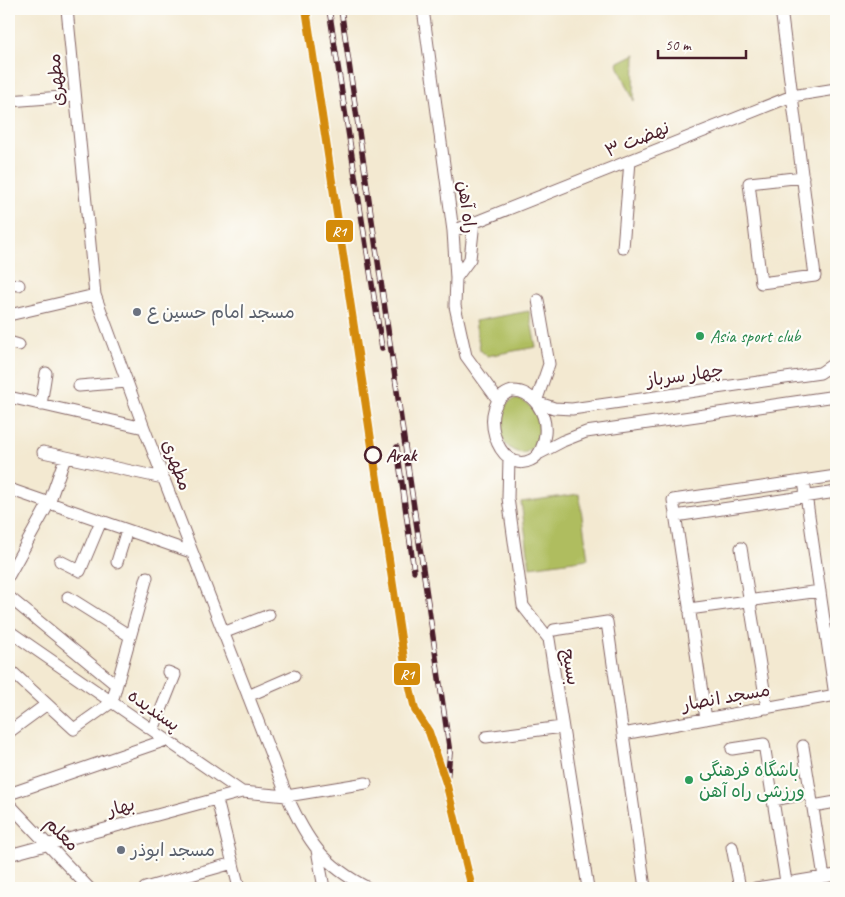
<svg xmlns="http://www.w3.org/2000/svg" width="845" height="897" font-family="Caveat,'Playpen Sans Arabic',sans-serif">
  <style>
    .green { fill: #afbd5f; stroke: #7c6e45 }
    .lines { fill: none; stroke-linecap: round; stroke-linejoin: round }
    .minor-casing { stroke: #856665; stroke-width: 13 }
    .minor { stroke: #fff; stroke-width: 11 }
    .rail-casing { stroke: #4a1f2b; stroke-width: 5.5 }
    .rail { stroke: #fdfcf7; stroke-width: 4; stroke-dasharray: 11; stroke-linecap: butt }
    .rail-1-casing { stroke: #fdfcf7; stroke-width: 11 }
    .rail-1 { stroke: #d48b09; stroke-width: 8 }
    .worship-dot { fill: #6b7280; stroke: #fdfcf7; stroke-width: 2 }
    .leisure-dot { fill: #2e9e5b; stroke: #fdfcf7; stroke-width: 2 }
    .stop-dot { fill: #fdfcf7; stroke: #4a1f2b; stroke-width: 2.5 }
    .labels { text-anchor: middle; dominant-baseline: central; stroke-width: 4.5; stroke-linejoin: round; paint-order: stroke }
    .street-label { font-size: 18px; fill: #4a1f2b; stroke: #fdfcf7 }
    .worship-label { font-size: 18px; fill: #5b616d; stroke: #fdfcf7; text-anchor: start }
    .leisure-label { font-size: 18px; fill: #27864d; stroke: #fdfcf7; text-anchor: start }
    .stop-label { font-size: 18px; font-weight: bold; fill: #4a1f2b; stroke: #fdfcf7; text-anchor: start }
    .line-badge { stroke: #fdfcf7; stroke-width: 2 }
    .badge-label { font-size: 14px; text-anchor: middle; font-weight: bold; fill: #fff }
  </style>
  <rect width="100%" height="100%" fill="#fdfcf7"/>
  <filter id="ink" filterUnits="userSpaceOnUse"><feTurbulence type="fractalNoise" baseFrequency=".02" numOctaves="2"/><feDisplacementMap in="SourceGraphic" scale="10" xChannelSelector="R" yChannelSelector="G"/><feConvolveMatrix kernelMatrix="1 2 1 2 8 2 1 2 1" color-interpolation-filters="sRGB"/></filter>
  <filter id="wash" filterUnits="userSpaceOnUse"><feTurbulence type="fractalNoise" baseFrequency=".0096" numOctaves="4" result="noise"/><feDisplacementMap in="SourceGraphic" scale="20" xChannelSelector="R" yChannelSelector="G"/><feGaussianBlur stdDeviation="1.12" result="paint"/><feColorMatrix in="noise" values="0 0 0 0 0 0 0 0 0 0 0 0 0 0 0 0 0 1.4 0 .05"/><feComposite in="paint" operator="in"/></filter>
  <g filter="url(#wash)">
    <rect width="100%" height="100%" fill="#f3e9d1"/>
    <path class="green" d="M635,54L634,101L617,63Z
      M529,311L536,347L487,356L480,350L475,321Z
      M514,399C540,400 549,443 524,453C497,453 489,410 514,399Z
      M579,494L588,559L530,567L521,502Z
      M836,882V888H802Z"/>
  </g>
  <g filter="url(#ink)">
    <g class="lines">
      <defs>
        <path id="minor" d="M67,9L95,295L144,428L287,796C307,841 323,865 368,888
          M423,9L453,231L456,278L455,306L466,356L498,400
          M781,9L815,276L761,283L749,183L803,177
          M9,101L75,96
          M453,231L792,96L836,89
          M623,248L630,161
          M456,278L470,259L474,222
          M9,284L19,285
          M538,300L549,364L536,402L554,408L572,409L820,373L836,362
          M9,315L95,295
          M9,342L19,345
          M79,386L127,382
          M512,391C534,390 547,415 545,434C544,444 540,456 531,460C498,477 474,402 512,391Z
          M9,397L144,428
          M41,405L46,373
          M43,452L163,478
          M540,453L563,441L586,432L836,396
          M509,458L508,498L523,606L549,639L588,888
          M804,481L835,696
          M9,489L191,552
          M675,516L836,492
          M741,548L767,708
          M60,561L80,571L101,521
          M117,562L127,530
          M9,575L49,503L65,458
          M9,597L115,684
          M68,597L130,636
          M689,609L820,591
          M554,630L607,622L645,888
          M9,631L242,792L287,796L366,783
          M223,633L269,615
          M9,669L74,729L112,702L147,577
          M248,696L294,676
          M706,719L673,500L836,476
          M153,730L175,675L168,672
          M9,732L47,704
          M623,734L836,695
          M486,737L562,727
          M803,746L824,877
          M732,749L764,744L787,888
          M9,794L166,740
          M217,800L239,888
          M773,800L811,793
          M9,804L89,888
          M813,806L836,802
          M732,847L740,888
          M317,850L324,888
          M9,855L242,792
          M145,888L233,863
          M756,888L836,875"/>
      </defs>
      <use href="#minor" class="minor-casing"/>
      <use href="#minor" class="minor"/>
      <defs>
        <path id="rail" d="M306,9L405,665L415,710L429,732L447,786L472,888
          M329,9L382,348
          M341,9L450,753L447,781
          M397,447L414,571"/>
      </defs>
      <use href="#rail" class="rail-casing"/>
      <use href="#rail" class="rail"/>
      <defs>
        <path id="rail-1" d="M306,9L405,665L415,710L429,732L447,786L472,888"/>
      </defs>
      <use href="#rail-1" class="rail-1-casing"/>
      <use href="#rail-1" class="rail-1"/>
    </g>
  </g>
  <g class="worship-dot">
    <circle cx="137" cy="312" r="5"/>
    <circle cx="121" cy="850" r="5"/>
  </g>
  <g class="leisure-dot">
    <circle cx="700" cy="336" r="5"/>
    <circle cx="689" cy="780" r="5"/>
  </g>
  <circle class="stop-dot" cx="373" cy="455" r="8"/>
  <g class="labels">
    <g class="street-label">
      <text transform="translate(56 80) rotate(-95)">مطهری</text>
      <text transform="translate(637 139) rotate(-22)">نهضت ۳</text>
      <text transform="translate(467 207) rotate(83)">راه آهن</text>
      <text transform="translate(685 375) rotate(-8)">چهار سرباز</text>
      <text transform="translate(177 465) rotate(69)">مطهری</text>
      <text transform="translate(571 667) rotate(81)">بسیج</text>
      <text transform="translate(726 697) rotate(-10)">مسجد انصار</text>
      <text transform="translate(154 710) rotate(35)">پسندیده</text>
      <text transform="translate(121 807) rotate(-15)">بهار</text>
      <text transform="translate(62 834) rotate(46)">معلم</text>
    </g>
    <g class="worship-label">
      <text x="147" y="312">مسجد امام حسین ع</text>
      <text x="131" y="850">مسجد ابوذر</text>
    </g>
    <g class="leisure-label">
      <text x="710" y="336">Asia sport club</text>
      <text x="699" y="770">باشگاه فرهنگی<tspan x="699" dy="21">ورزشی راه آهن</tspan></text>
    </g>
    <g class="stop-label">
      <text x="386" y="455">Arak</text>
    </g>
  </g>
  <g class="line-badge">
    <rect x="325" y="219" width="29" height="24" rx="5" fill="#d48b09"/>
    <rect x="393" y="662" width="28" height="24" rx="5" fill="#d48b09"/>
  </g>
  <g class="badge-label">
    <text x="339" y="236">R1</text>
    <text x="407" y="679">R1</text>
  </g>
  <rect width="845" height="897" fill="none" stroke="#fdfcf7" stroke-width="30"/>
  <path d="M658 50v8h88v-8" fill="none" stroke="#4a1f2b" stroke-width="2.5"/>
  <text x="665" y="50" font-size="15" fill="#4a1f2b" stroke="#fdfcf7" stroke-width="4" paint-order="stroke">50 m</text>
</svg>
